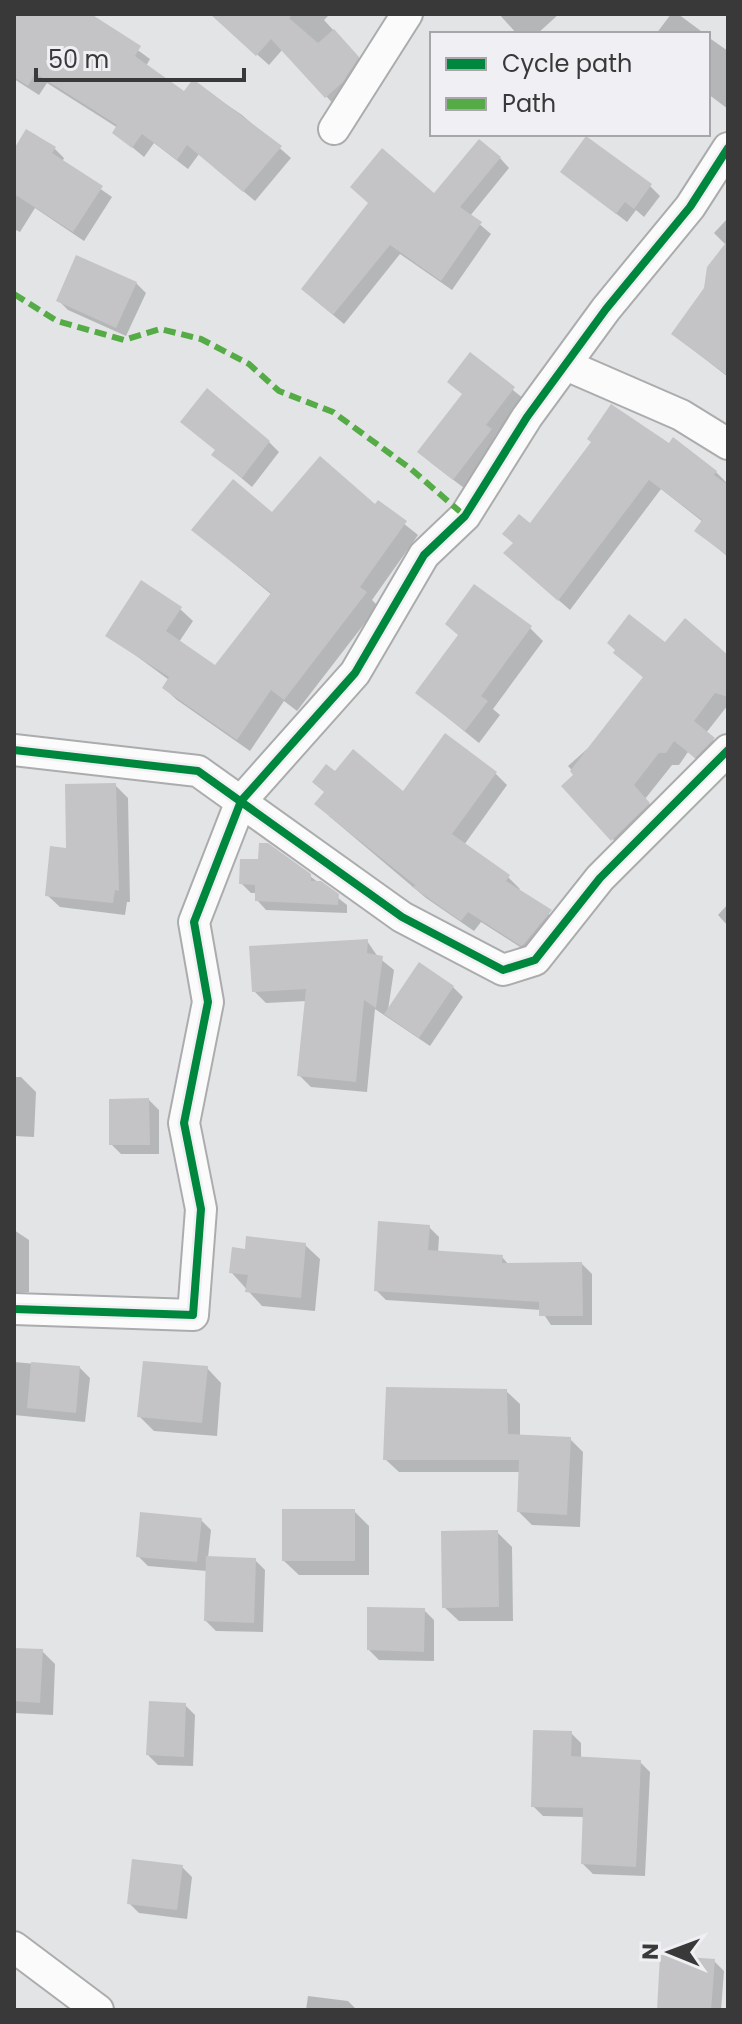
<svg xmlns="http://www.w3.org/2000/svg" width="742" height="2024" font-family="Poppins,sans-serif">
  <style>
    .shadow { fill: #0003 }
    .building { fill: #c4c4c6 }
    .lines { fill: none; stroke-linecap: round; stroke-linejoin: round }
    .minor-casing { stroke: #abacad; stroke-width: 34 }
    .minor { stroke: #fbfbfb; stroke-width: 30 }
    .quiet { stroke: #55ac46; stroke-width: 6; stroke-dasharray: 12 6; stroke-linecap: butt }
    .cycleway-casing { stroke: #f0f0f4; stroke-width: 13 }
    .cycleway { stroke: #00873e; stroke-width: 8 }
  </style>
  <rect width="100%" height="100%" fill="#e3e4e5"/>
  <path class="shadow" d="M18,14H97L93,18L150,59L146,66L185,94L193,82L242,115L291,158L255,201L199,154L188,169L154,143L144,157L114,132L118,128L47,83L39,95L14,79V18Z
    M234,14H330L324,20L369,69L337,108L283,49L269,65L236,36Z
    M499,14H559L537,34H517Z
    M671,14H678L705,34H656Z
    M708,37L728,51V109L708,94Z
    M54,148L64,158L62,162L112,197L84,241L35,208L20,232L14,229V153Z
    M500,158L509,168L470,216L491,234L452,290L400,254L344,324L314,299L370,203L434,196Z
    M562,172L650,186L660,196L644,217L636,210L627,222Z
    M728,218V377L673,334L706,288L726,245L714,233Z
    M136,283L146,293L126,336L68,310L58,300Z
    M470,355L524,399L495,436L500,441L464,488L430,462L463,395Z
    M269,442L279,452L252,487L214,455Z
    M669,446L716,472L727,483L728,557L697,531L703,522L661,489L570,610L517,564L530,526Z
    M378,503L418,535L372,600L378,606L297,711L284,701L250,751L177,700L164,688L169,680L108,635L180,609L193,621L179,642L216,668L272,595L193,530L272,515L376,507Z
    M530,628L543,641L493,709L500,715L479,743L417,693Z
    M666,645L728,658V705L706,733L726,752L708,769L688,752L679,765H672L645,799L661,817L625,852L564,787L576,775L568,766L595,742L644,678L615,653Z
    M495,773L507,785L464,845L508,877L520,889L518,891L562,924L534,956L481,922L474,931L426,898L329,816L335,774L403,794Z
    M115,785L128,798L130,902H127L125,915L60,907L47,895L68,850Z
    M310,876L347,905V913L266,910L257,900V893H251L241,883Z
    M728,904V926L718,915Z
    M367,941L378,957L394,970L388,1010L453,987L463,997L430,1046L375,1009L367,1092L311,1087L299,1075L307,1001L266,1003L254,991Z
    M14,1077H21L36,1092L34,1137L14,1136Z
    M149,1100L159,1110V1154H121L111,1144Z
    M429,1227L439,1237L438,1253L502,1257L509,1265L582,1264L592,1274V1325H551L541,1310L386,1300L376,1290Z
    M14,1230L29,1240V1292L14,1293Z
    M305,1245L320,1259L315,1311L262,1306L231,1272L247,1251Z
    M14,1362L80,1368L90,1378L85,1422L14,1415Z
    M207,1368L221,1383L217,1436L154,1431L139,1416Z
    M506,1391L520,1404V1437L570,1439L583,1452L580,1527L532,1525L519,1512L520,1472H399L385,1459Z
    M354,1511L369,1526V1575H299L284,1561Z
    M201,1520L211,1530L208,1558L255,1560L265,1570L263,1632L216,1631L206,1621L207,1571L148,1566L138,1556Z
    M497,1532L512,1547L513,1621H459L444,1607Z
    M424,1610L434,1620V1661L379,1660L369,1650Z
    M14,1650L42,1651L55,1664L53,1715L14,1713Z
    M185,1705L195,1715L193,1766L158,1765L148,1755Z
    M571,1733L581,1743V1758L640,1762L650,1772L645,1876L593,1874L583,1864L584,1817L543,1816L533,1806Z
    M182,1867L192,1877L187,1919L139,1913L129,1903Z
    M714,1961L724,1971L721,2010H659Z
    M308,1996L348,2001L357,2010H306Z"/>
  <path class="building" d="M14,14H91L141,46L135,56L184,91L193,79L282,146L243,192L187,145L177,160L142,134L132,148L112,133L117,125L35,73L28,86L14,77Z
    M210,14H293L289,18L318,43L334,29L359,57L343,82L325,98L271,39L256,56Z
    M26,129L56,147L52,153L103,186L73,232L14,194V149Z
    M586,136L652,184L634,209L625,202L616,214L560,172Z
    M479,139L501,157L460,207L482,222L441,281L390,245L333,315L301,289L368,203L350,187L382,148L434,193Z
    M728,240V376L671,334L704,288L707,267Z
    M76,255L137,282L116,328L56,301Z
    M470,352L515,387L486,425L492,429L453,480L417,452L462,394L447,382Z
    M207,388L270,441L242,478L211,455L215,450L180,422Z
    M611,404L669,443L673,437L717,471L714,475L728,485V556L694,531L702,520L649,480L558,601L503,553L513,543L502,534L519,514L530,523L591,442L587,439Z
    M320,456L375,504L378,500L407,521L360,587L367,592L284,700L271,690L237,740L162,688L169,677L105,636L141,580L182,607L166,631L215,665L271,593L191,530L233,479L272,512Z
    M474,584L532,626L481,696L488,701L465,731L415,693L458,635L445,624Z
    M629,614L665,642L685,618L728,655V697L715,693L694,721L715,738L695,758L674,741L666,753H659L634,785L650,803L611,841L561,786L573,775L570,771L643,677L613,653L615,650L607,643Z
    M445,733L497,772L452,834L510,875L506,881L552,910L524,944L521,946L468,912L461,921L411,886H416L314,804L324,792L312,782L326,764L335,771L353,749L403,791Z
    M116,783L119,891L115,890L113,903L45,896L50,846L66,848L65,784Z
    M259,843H268L311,874V881H321L339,894L338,905L255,901V885L239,884L240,859H258Z
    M368,939L367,953L383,956L376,1008L364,1000L356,1082L297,1076L306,989L252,992L249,946Z
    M419,962L454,986L419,1038L384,1014Z
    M149,1098L150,1145H109V1099Z
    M378,1221L430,1225L428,1250L503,1255L502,1263L582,1262L583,1316H539V1302L374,1291Z
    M246,1236L306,1243L301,1298L245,1292L248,1275L229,1273L232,1247L245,1249Z
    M143,1361L208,1366L202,1423L137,1417Z
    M31,1362L80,1366L76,1413L27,1408Z
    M386,1387L507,1389L508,1434L571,1437L567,1515L517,1512L519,1460H383Z
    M282,1509H355V1561H282Z
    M140,1512L202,1518L197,1562L136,1557Z
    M498,1530L499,1607L442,1608L441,1531Z
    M206,1556L256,1558L254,1623L204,1621Z
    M367,1607L425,1608L424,1652L367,1650Z
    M14,1648L43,1649L40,1703L14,1701Z
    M149,1701L186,1703L184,1757L146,1755Z
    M533,1730L572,1731L571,1756L641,1760L636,1867L581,1864L583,1808L531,1807Z
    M132,1859L183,1865L177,1910L127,1904Z
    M660,1955L715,1959L711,2010H657Z"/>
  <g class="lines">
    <defs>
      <path id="minor" d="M334,129L407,14
        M566,365L681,415L728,444
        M14,750L198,771L402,917L503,970L535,960L600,878L728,750
        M14,1309L193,1315L201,1209L184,1123L208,1002L194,922L241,801L355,673L424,555L465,516L527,417L606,309L690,207L728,148
        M14,1947L98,2010"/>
    </defs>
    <use href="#minor" class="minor-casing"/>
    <use href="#minor" class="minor"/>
    <path class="quiet" d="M14,294L57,321L124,340L160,329L201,339L249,364L279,391L333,412L411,469L465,516"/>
    <defs>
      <path id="cycleway" d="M14,750L198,771L402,917L503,970L535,960L600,878L728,750
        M14,1309L193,1315L201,1209L184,1123L208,1002L194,922L241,801L355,673L424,555L465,516L527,417L606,309L690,207L728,148"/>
    </defs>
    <use href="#cycleway" class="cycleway-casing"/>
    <use href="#cycleway" class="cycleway"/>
  </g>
  <rect width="742" height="2024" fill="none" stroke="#39393a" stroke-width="32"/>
  <rect x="430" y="32" width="280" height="104" fill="#f0f0f4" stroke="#a7a7aa" stroke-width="2"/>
  <rect x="446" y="58" width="40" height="12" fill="#00873e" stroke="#a7a7aa" stroke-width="2"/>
  <text x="502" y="72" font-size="24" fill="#39393a">Cycle path</text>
  <rect x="446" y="98" width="40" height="12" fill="#55ac46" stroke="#a7a7aa" stroke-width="2"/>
  <text x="502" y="112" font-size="24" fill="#39393a">Path</text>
  <g transform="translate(670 1952) rotate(271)" stroke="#f0f0f4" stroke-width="6" paint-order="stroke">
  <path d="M0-6L14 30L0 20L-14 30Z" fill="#39393a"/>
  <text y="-12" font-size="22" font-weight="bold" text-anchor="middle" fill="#39393a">N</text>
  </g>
  <path d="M36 68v12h208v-12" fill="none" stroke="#39393a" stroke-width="4"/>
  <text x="48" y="68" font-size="24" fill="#39393a" stroke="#f0f0f4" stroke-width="6" paint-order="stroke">50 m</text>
</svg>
